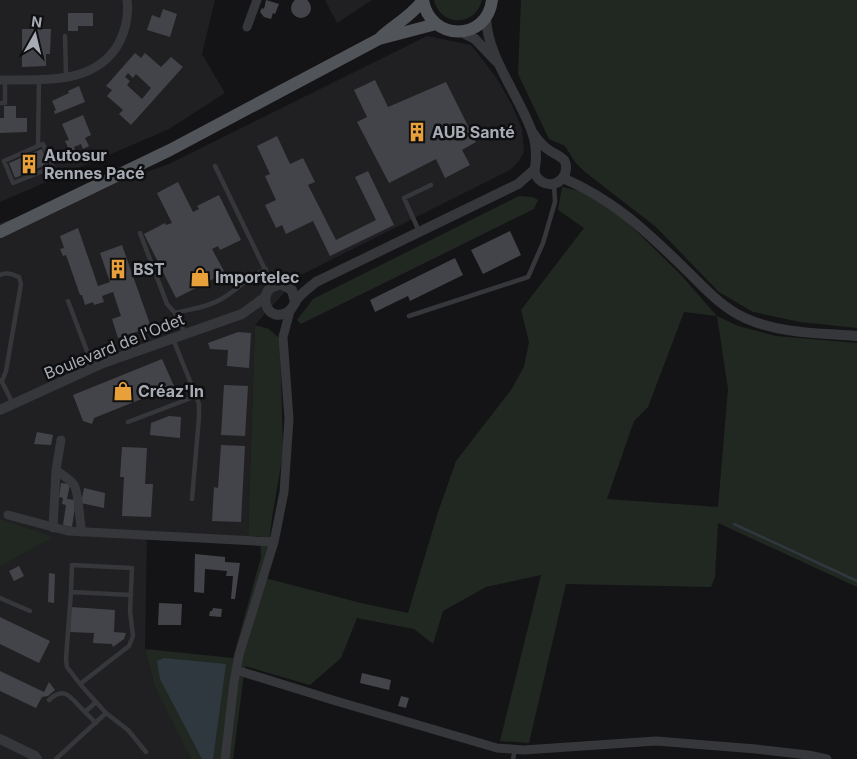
<svg xmlns="http://www.w3.org/2000/svg" width="857" height="759" font-family="Inter,sans-serif">
  <style>
    .built { fill: #202023 }
    .green { fill: #202821; fill-rule: evenodd }
    .water { fill: #2e383e }
    .lines { fill: none; stroke-linecap: round; stroke-linejoin: round }
    .stream { stroke: #2e383e; stroke-width: 2.5 }
    .building { fill: #434449; fill-rule: evenodd }
    .service { stroke: #35373a; stroke-width: 4.5 }
    .minor { stroke: #35373a; stroke-width: 9 }
    .tertiary { stroke: #35373a; stroke-width: 10 }
    .primary { stroke: #515459; stroke-width: 12 }
    .labels { text-anchor: middle; dominant-baseline: central; stroke-width: 5; stroke-linejoin: round; paint-order: stroke }
    .poi-label { font-size: 16px; font-weight: bold; fill: #a7acb5; stroke: #0f0f11; text-anchor: start }
    .street-label { font-size: 16px; fill: #a7acb5; stroke: #0f0f11 }
  </style>
  <rect width="100%" height="100%" fill="#141416"/>
  <path class="built" d="M0,0H215L202,54L225,93L169,129L0,202Z
    M325,0H372L337,23Z
    M427,36L471,45L496,77L512,105L522,129L524,152L519,161L510,170L299,276L255,325L248,537L147,532L145,649L155,687L191,759H0V223L169,164Z"/>
  <path class="green" d="M434,0H482C476,27 440,27 434,0Z
    M521,0H857V328L800,322L753,312L719,292L656,227L585,172L575,162L565,146L549,139L518,74Z
    M562,187L580,191L617,212L680,274L717,316L738,326L776,336L857,343V587L718,523L715,577L711,587L566,584L529,743L500,741L541,575L486,587L443,611L433,644L414,629L357,618L341,658L310,685L245,666L233,759H191L155,687L145,649L233,658L261,557L260,536L248,537L255,325L269,329L280,339L283,453L272,518L265,578L361,603L408,613L438,512L456,461L511,390L524,367L529,342L521,310L584,228L558,210ZM684,312L717,316L728,389L718,507L607,499L634,421L648,407Z
    M519,196L533,197L538,200L534,209L301,324L297,320L313,299Z
    M0,519L53,537L0,566Z"/>
  <path class="water" d="M164,658L226,664L213,759H202L160,679L157,661Z"/>
  <g class="lines">
    <path class="stream" d="M734,524L857,581"/>
  </g>
  <path class="building" d="M291 8a10 10 0 1 1 20 0a10 10 0 1 1-20 0Z
    M266,0L279,4L275,14L273,13L271,19L264,17L260,12L262,8L264,9Z
    M163,9L177,14L170,37L147,30L152,15L160,18Z
    M68,13H93V26H78V31H68Z
    M22,29H51L50,54H46V66L22,67Z
    M135,53L141,58L145,53L161,67L171,57L183,67L131,125L119,114L123,110L107,96L112,90L106,86ZM128,73L133,78L136,74L151,88L142,99L127,85L130,81L125,77Z
    M375,80L388,107L446,82L476,142L462,150L470,165L445,178L436,159L389,183L357,122L367,117L354,90Z
    M79,86L85,102L55,114L54,111L56,110L52,101L69,93L68,91Z
    M4,106H16V118H27V132L0,133V118H4Z
    M83,115L91,135L85,138L89,146L83,149L81,144L74,147L75,150L70,152L65,141L69,140L62,124Z
    M277,136L290,164L303,158L315,182L308,185L336,240L376,220L355,177L368,171L394,225L330,256L313,221L286,234L282,225L276,228L265,205L276,200L265,176L270,174L257,146Z
    M42,149L48,164L15,178L9,163Z
    M178,182L193,212L199,209L197,206L219,195L241,240L220,250L218,246L212,249L225,273L219,276L218,279L215,278L208,282V284H203L202,282L196,284L198,287L176,298L144,234L165,223L166,225L172,223L157,193Z
    M78,228L98,286L110,282L100,253L122,245L151,327L118,338L112,319L121,316L113,292L102,296L104,302L94,305L93,302L85,305L82,295H80L66,255L63,256L60,249L64,248L60,236Z
    M510,231L521,255L483,274L471,250Z
    M455,258L463,275L410,301L408,296L375,312L370,300Z
    M238,332L251,333L249,368L227,366L228,350L210,349L208,343Z
    M162,359L174,386L94,418L92,424L83,421L73,395Z
    M224,385L248,386L245,436L221,435Z
    M169,416L181,417L180,438L150,435L151,423Z
    M37,432L53,435L51,445L34,444Z
    M221,445L245,446L241,522L212,521L214,487L218,488Z
    M122,447L147,448L145,484H153L151,517L122,516L124,477H120Z
    M61,483L70,484L67,499L76,500L72,527L63,525L66,505L62,504L63,498L59,497Z
    M84,488L105,493L104,508L81,503Z
    M195,554L225,557V562L240,563L235,599H231L233,576H226L227,571L205,569L204,593L194,592Z
    M19,566L24,576L14,581L9,571Z
    M49,573L55,574L54,603L48,602Z
    M159,603L182,604L181,625H158Z
    M71,607L115,610L114,632L126,633L124,639L113,647L112,644L93,643L94,633L70,632Z
    M213,608L222,609L221,617L209,616L210,611H212Z
    M0,617L50,641L39,663L0,644Z
    M0,671L44,692L49,682L55,690L48,696L42,697L36,708L0,691Z
    M362,673L391,680L389,690L360,683Z
    M401,696L409,698L406,708L398,706Z"/>
  <g class="lines">
    <path class="service" d="M65,36L66,76
      M0,103H5V80
      M38,146L43,144L53,167L13,183L4,161L38,146L39,79
      M215,166L273,286
      M419,231L404,198L431,185
      M140,233L167,304L175,313L185,333
      M0,275C7,272 12,274 19,277L21,284L6,371L2,381
      M68,301L93,367
      M175,313C191,309 209,307 223,298C238,289 249,276 266,269
      M409,316L528,277L543,243L555,202L554,184
      M1,380L13,404
      M128,422L196,396L173,339
      M192,499L199,417V404L196,396
      M71,592L66,659L67,667L80,684
      M0,598L30,611
      M49,700C66,684 72,700 85,712
      M96,702L80,684L129,646L133,636L130,611L132,568L72,565L71,592L131,595
      M106,713L128,730L146,752
      M56,759L106,713L96,702L85,712L96,723
      M513,759L515,749"/>
    <path class="minor" d="M247,27L257,0
      M0,80C43,79 97,86 120,41C126,28 129,15 127,0
      M56,470C62,475 70,479 74,485C79,492 79,520 82,532
      M8,515L68,531L274,542
      M53,528L56,470L61,440
      M236,670L336,701L497,748L524,750L656,741L756,749L808,755L827,759
      M225,759L234,682L239,655L274,542L284,492L289,419L283,337L290,311"/>
    <path class="tertiary" d="M486,17C487,57 519,95 532,132C535,139 536,150 536,158C536,164 534,168 535,174C542,187 558,188 565,174C570,156 557,157 546,148C541,144 537,139 533,133
      M461,32L475,39L496,61
      M563,178C613,200 643,228 681,265C701,284 720,307 745,318C780,334 820,333 857,336
      M295,302L292,290L281,284L270,288C259,300 269,321 286,313C293,310 294,303 298,298C303,292 310,287 316,282L518,184L534,170
      M0,410L103,363L242,314L264,298
      M0,739L35,756L37,759"/>
    <path class="primary" d="M423,0C430,42 487,42 492,0
      M379,39L436,24
      M0,232L170,150L379,39C393,25 411,17 423,0"/>
  </g>
  <defs>
    <symbol id="building-bare" viewBox="-9 -9 18 18"><path d="M-4-6H4V6H1V3H-1V6H-4ZM-2.5-4.3h1.7v1.8h-1.7ZM.8-4.3h1.7v1.8H.8ZM-2.5-1h1.7V.8h-1.7ZM.8-1h1.7V.8H.8Z" fill="#e8a03a" stroke="#0f0f11" stroke-width="2.5" paint-order="stroke"/></symbol>
    <symbol id="shop-bare" viewBox="-9 -9 18 18"><path d="M-5-2.5h2.3a2.7 3.5 0 0 1 5.4 0H5L5.5 6h-11ZM-1.5-2.5h3a1.5 2.3 0 0 0-3 0Z" fill="#e8a03a" stroke="#0f0f11" stroke-width="2.5" paint-order="stroke"/></symbol>
  </defs>
  <g fill-rule="evenodd">
    <use href="#building-bare" x="403" y="118" width="28" height="28"/>
    <use href="#building-bare" x="15" y="150" width="28" height="28"/>
    <use href="#building-bare" x="104" y="255" width="28" height="28"/>
    <use href="#shop-bare" x="186" y="263" width="28" height="28"/>
    <use href="#shop-bare" x="109" y="377" width="28" height="28"/>
  </g>
  <g class="labels">
    <g class="poi-label">
      <text x="432" y="132">AUB Santé</text>
      <text x="44" y="155">Autosur<tspan x="44" dy="18">Rennes Pacé</tspan></text>
      <text x="133" y="269">BST</text>
      <text x="215" y="277">Importelec</text>
      <text x="138" y="391">Créaz'In</text>
    </g>
    <g class="street-label">
      <text transform="translate(114 346) rotate(-22)">Boulevard de l'Odet</text>
    </g>
  </g>
  <g transform="translate(35 35) rotate(8)" stroke="#0f0f11" stroke-width="4" paint-order="stroke">
  <path d="M0-4L9 19L0 12L-9 19Z" fill="#a7acb5"/>
  <text y="-8" font-size="14" font-weight="bold" text-anchor="middle" fill="#a7acb5">N</text>
  </g>
</svg>
